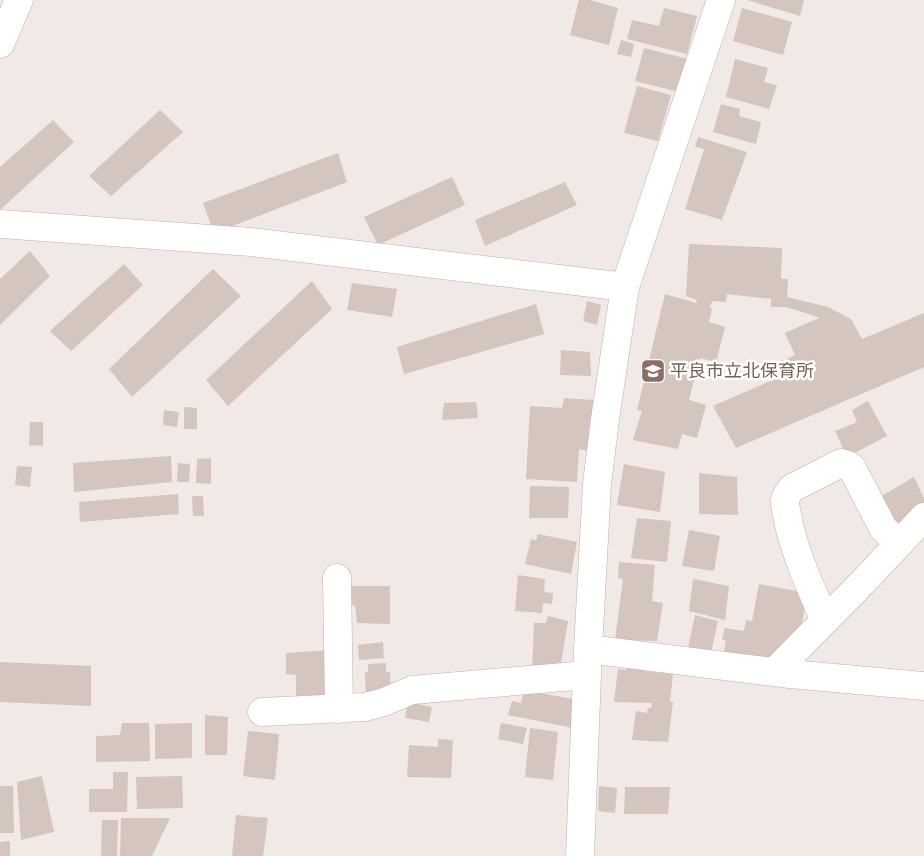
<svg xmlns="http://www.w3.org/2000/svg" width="924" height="856" font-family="Cabin,'Noto Sans JP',sans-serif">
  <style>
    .building { fill: #d4c5be }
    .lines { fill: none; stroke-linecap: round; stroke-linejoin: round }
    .minor-casing { stroke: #beb2ab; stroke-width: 29 }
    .minor { stroke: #fff; stroke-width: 28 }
    .labels { text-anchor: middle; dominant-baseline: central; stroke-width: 5; stroke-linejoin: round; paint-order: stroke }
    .education-label { font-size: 18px; fill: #785e54; stroke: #fff; text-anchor: start }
  </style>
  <rect width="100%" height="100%" fill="#f0e9e5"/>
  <path class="building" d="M579,0H590L618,8L609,45L570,35Z
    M747,0H804L800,16Z
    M664,8L697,16L687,54L627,39L632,20L659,26Z
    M742,8L792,22L783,55L733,41Z
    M621,40L634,44L631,57L617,54Z
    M644,48L688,59L679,92L635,81Z
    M735,59L768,68L764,82L777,85L769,109L726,97Z
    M637,86L671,95L658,141L624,133Z
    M721,104L740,109L739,116L761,122L756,144L713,132Z
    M160,110L183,132L111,196L89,176Z
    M53,120L74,142L1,209L0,208V167Z
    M698,137L747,152L722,220L685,209L704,149L695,147Z
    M338,153L347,182L214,233L203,203Z
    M452,177L465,205L378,245L364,217Z
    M565,182L577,205L485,246L475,220Z
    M689,244L782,248L781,279H788L787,297L828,307L851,319L862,339L924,313V367L736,448L713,406L786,374L780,362L795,355L785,333L819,318L809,314L786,307H771V299L727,294L726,302L712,301L710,308L712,309L709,322L725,327L716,362L700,358L689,400L706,405L697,438L682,434L678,449L633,440L642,411L637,410L665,294L696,303L697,300L686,296Z
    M30,251L50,276L0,325V279Z
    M124,264L143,285L71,351L50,331Z
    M213,269L241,296L132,397L109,369Z
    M312,281L332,309L228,406L206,380Z
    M352,283L397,289L392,317L347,310Z
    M587,301L601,305L597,325L583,321Z
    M536,304L544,334L404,374L397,347Z
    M561,350L590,352L591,376L560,375Z
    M564,398L593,400L590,451L579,449L577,482L526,479L530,406L562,408Z
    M868,401L887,436L847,457L835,431L857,422L852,410Z
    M476,402L478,418L442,420L444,403Z
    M184,407L197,408V429H184Z
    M164,410L179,412L177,427L163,425Z
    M30,422H43V446L29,445Z
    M171,456L172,482L74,492L73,463Z
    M211,458V484L196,483L197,459Z
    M178,463L190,464L189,482H177Z
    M624,464L665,472L660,512L617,505Z
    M17,466L32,467L30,487L15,485Z
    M699,473L737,477L738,515L699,514Z
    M914,477L924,499V513L895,531L878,498Z
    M530,486L569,487L568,518H529Z
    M178,494L179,514L80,522L79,502Z
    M192,496H203L204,516H193Z
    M637,518L671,521L667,562L631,558Z
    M689,530L720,536L714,571L682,566Z
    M538,534L577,542L571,574L525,564L531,539L536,540Z
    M619,562L655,565L652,601L663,603L657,641L615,640L623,579L618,578Z
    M518,575L545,579L544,592L553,593L552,604L543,603L542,613L515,611Z
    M693,579L729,586L725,620L689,611Z
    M759,584L808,593L798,641L766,666L723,656L726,641L722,639L725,628L744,631L746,620L752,621Z
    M350,586H390V624L357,623L355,605L350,606Z
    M695,615L718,621L710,658L687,653Z
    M548,616L568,621L560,670H532L534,623H546Z
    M383,642L384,658L359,660L358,645Z
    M332,650L326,695L296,696V675L286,674V653Z
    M0,662L91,666V706L0,702Z
    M386,663V672H390L391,695L366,698L365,672H368V664Z
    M629,666H641L644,671L673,674L670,702H673L668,742L632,740L636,711L647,713L648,708H651L652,703L614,702L618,669L626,670Z
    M524,690L578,700L573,728L508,715L512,701L521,703Z
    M408,702L432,707L429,722L405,718Z
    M205,715L228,717L227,755H205Z
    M122,723H149L150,761L96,762V736L120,735Z
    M192,723V758L155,759V724Z
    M501,723L527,728L523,744L498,739Z
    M530,728L558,732L553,780L525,777Z
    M248,731L279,734L275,780L243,776Z
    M438,739L453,740L451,778L407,777L409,745L438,747Z
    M113,772H128L127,812H89V789H113Z
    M42,776L54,832L21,840L17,782Z
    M182,776L183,808L137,809L136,777Z
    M0,786H13L14,833H0Z
    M599,786L617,788L615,813L598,811Z
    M625,787H670L668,814H624Z
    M236,815L268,818L263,856H232Z
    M121,818H170L152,856H120Z
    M102,820H118L117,856H101Z
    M10,841V856H0V842Z"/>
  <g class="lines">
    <defs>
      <path id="minor" d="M0,44L19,0
        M0,224L251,242L625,287
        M337,578L339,709
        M825,620C811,589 797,558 789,525C788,517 785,509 785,501C785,496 789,492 792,488L841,463L848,465L852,468L883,528L891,536L900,543
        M588,649L790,674L924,686
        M774,672L864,581L924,517
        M262,712L365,707L384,702L412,690L587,675
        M580,856L588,649L597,484L605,419L625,287L721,0"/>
    </defs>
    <use href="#minor" class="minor-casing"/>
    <use href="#minor" class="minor"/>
  </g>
  <defs>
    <symbol id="school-square" viewBox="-11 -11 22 22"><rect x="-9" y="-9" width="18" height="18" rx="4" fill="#8d6e63" stroke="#fff"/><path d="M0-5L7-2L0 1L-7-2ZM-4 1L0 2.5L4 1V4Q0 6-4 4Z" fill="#fff"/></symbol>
  </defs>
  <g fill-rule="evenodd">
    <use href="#school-square" x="639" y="357" width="28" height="28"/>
  </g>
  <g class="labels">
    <g class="education-label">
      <text x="670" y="371">平良市立北保育所</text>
    </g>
  </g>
</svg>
